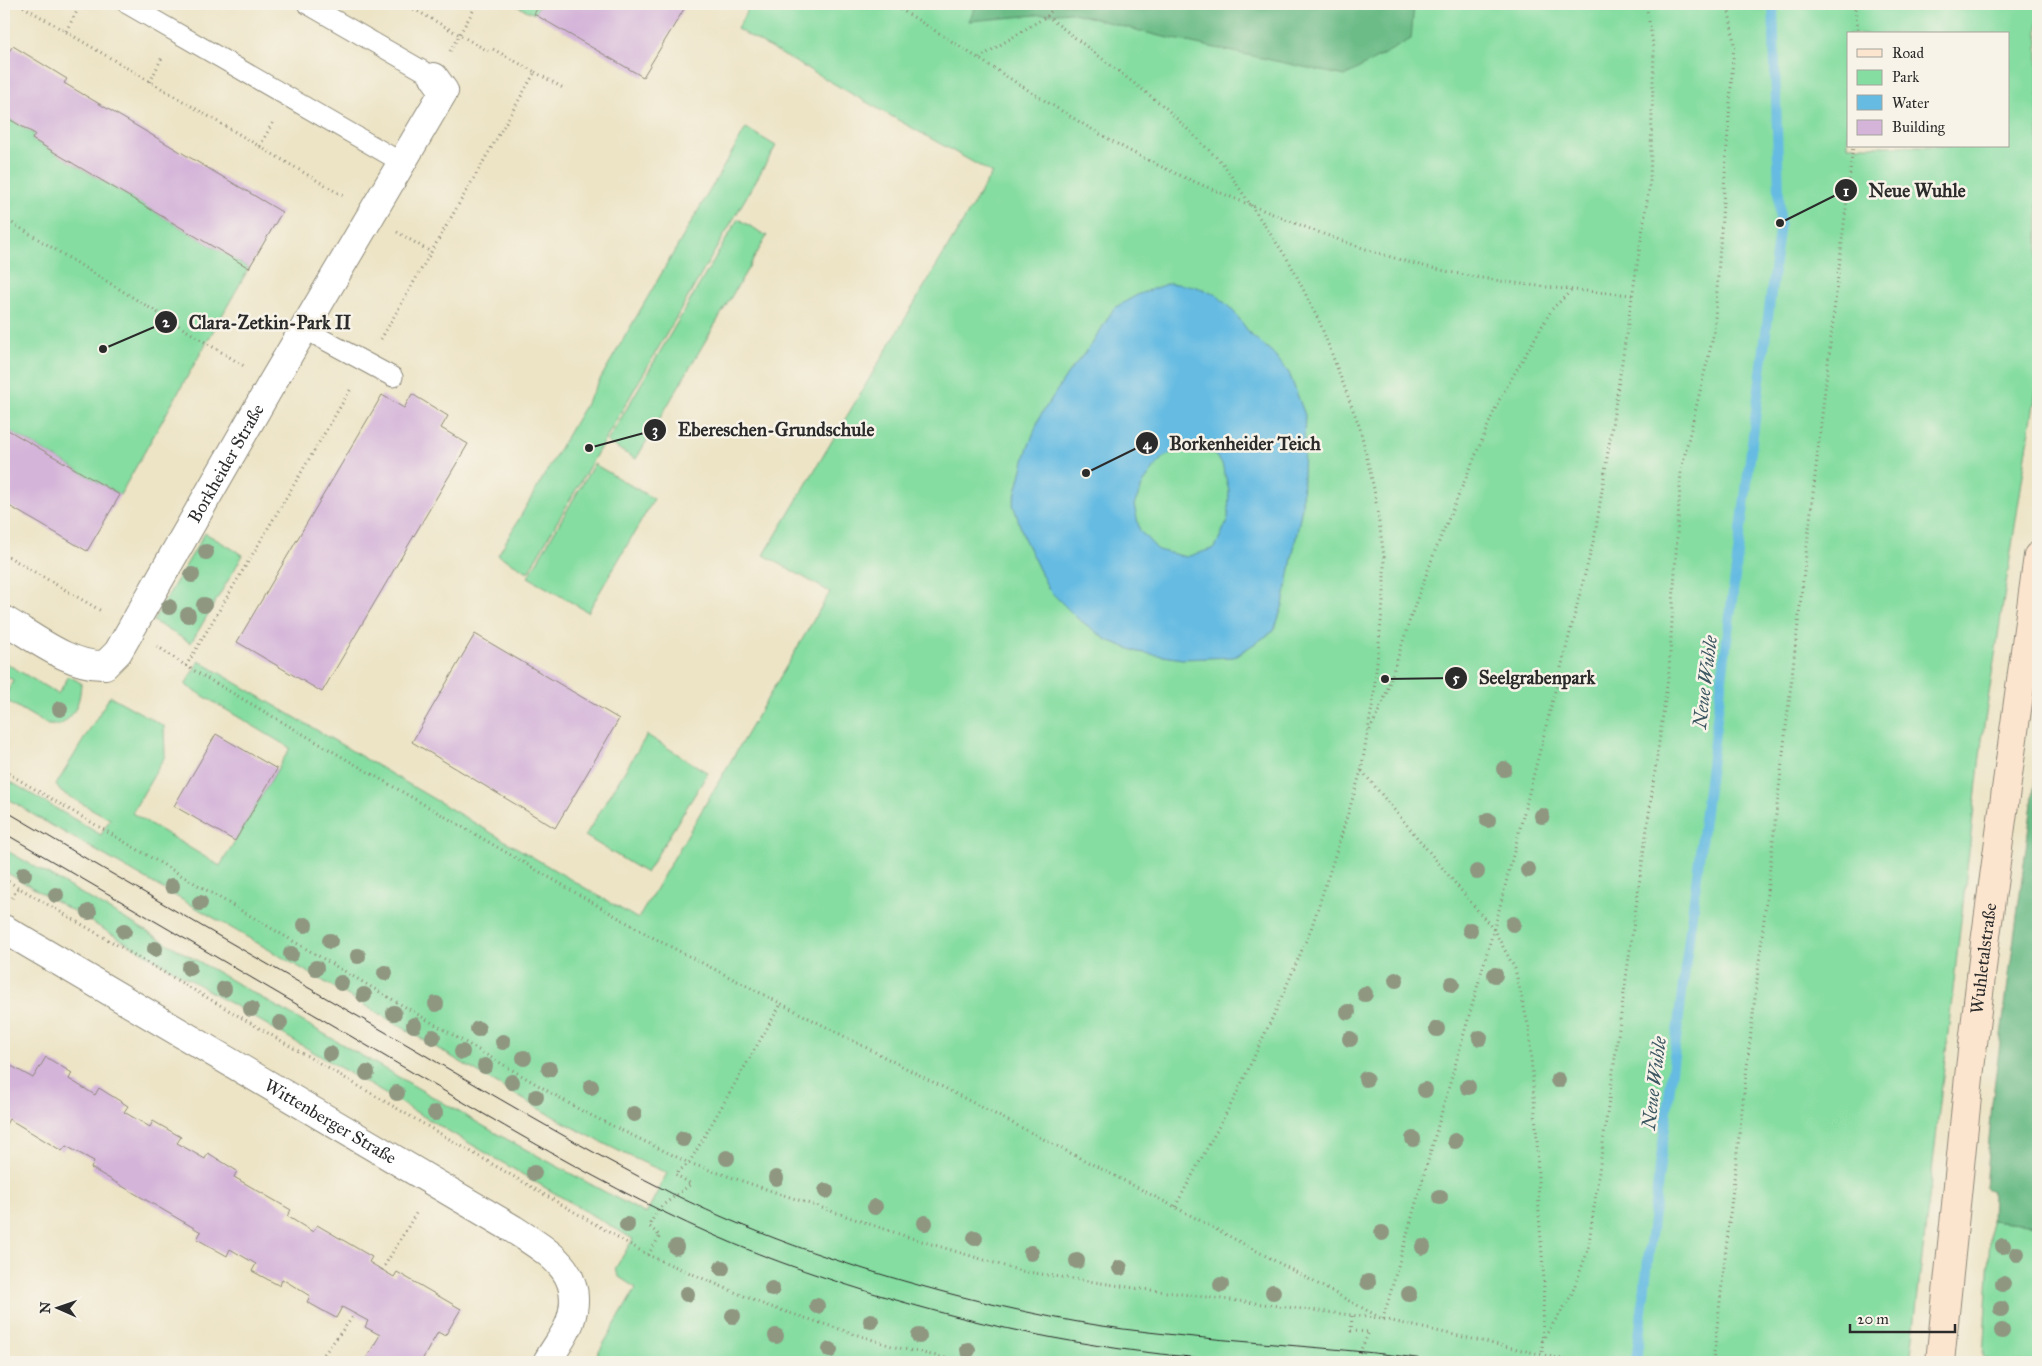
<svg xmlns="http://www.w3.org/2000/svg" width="2042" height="1366" font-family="'IM FELL Great Primer',serif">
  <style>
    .green { fill: #85dda1; stroke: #588466; fill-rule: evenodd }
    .forest { fill: #6cbc87; stroke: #4c7459 }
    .water { fill: #65bbe2; stroke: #487386; fill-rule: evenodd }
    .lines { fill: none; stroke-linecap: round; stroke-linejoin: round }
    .stream { stroke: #65bbe2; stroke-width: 10 }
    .building { fill: #d4b4d9 }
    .service-casing { stroke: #8c8878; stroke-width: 21 }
    .minor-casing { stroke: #8c8878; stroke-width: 30 }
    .secondary-casing { stroke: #8c8878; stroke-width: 30 }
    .path { stroke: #8c8878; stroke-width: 3; stroke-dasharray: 1 4; stroke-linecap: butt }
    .service { stroke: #fff; stroke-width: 19 }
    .minor { stroke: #fff; stroke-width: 28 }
    .secondary { stroke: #fce5cf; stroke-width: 28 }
    .tram { stroke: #2b2b2b; stroke-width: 1 }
    .tree { fill: #8f9781 }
    .labels { text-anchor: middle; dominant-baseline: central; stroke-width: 5; stroke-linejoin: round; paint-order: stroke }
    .street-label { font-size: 18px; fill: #2b2b2b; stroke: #f7f3e8 }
    .water-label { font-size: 19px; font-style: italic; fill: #3c5662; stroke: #f7f3e8 }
    .leader { fill: none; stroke: #2b2b2b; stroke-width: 2 }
    .callout-dot { fill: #2b2b2b; stroke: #f7f3e8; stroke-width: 2 }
    .mark-label { font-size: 15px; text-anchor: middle; font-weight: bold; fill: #fff }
    .callout-label { font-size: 19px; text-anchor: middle; font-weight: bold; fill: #2b2b2b; stroke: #f7f3e8; stroke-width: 5; stroke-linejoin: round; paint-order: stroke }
  </style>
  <rect width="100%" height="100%" fill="#f7f3e8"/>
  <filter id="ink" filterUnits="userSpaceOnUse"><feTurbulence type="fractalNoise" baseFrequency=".02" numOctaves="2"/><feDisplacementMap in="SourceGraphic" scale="10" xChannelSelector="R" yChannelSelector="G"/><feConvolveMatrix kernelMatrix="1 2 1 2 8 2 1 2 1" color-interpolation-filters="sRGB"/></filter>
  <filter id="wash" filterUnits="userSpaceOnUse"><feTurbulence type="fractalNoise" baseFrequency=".0096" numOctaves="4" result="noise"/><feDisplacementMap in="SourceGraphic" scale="20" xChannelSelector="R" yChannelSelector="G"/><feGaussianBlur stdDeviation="1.12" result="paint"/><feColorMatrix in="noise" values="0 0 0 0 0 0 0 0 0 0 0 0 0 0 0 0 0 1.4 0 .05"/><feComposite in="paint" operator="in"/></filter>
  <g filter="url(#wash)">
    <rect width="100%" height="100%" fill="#ede4c6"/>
    <path class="green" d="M513,4H540L534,14Z
      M744,4H2038V378L1982,739L1910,1362H593L636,1288L619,1277L615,1269L633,1239L4,871V849L499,1135L646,1214L667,1173C575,1134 490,1079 405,1029C283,957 160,887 37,817L4,796V778L101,835L110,819L61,792L56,785L110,696L164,726L165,756L132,813L220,866L290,748L185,685L199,661L638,919L830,592L764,555L992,173L737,29L749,7ZM1848,34H2008V146H1848Z
      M4,116L35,134L32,139L249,268L120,495L8,430L4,436Z
      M746,128L776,146L528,572L498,555Z
      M738,219L767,236L636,459L607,442Z
      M594,464L654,499L588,612L528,577Z
      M205,533L243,555L191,643L153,621Z
      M4,662L58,694L69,676L81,683C80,701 76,715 60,725H48L4,699L13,680L4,675Z
      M647,735L708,773L646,873L585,836Z
      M1991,1220L2038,1225V1362H1993L1983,1357Z"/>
    <path class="forest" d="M977,4H1414L1411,39L1345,76L1155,35L1070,12L969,21Z
      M2038,758V1144L2035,1158L2038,1159V1225L1991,1220L1992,1191L1985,1188L1992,1103Z"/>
    <path class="water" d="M1169,283L1197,287L1217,295L1235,313L1251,335L1272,352L1289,373L1305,415L1302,507L1283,605L1274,631L1234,657L1182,659L1138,652L1107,640L1077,618L1049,590L1024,538L1013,504L1026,453L1040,416L1069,372L1092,344L1114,308L1139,294ZM1183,447L1210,449L1222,464L1229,490L1228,519L1215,548L1186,557L1158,550L1140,531L1134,505L1144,482L1162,458Z"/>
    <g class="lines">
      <path class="stream" d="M1636,1362L1649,1252L1780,223L1773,4"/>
    </g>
    <g id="blocks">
      <path class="building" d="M540,4H687L643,77L534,14Z
        M13,46L67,79L64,83L282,212L249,268L32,139L35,134L4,116V48L9,51Z
        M412,394L448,416L441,428L468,444L322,692L237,642L382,395L404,408Z
        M8,430L120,495L87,551L4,503V437Z
        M475,634L619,719L555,828L412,742Z
        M216,734L277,769L235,841L174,806Z
        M46,1057L72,1073L69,1079L95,1095L99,1088L128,1106L124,1112L150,1127L153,1121L181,1137L177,1143L205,1159L208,1153L237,1171L234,1177L291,1210L287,1216L313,1232L317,1225L372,1257L369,1262L394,1277L397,1272L461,1309L445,1336L438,1332L422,1360L426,1362H364L380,1335L365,1327L368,1321L342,1307L336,1318L307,1302L310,1296L282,1279L280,1286L252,1271L256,1264L230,1249L227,1256L197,1239L201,1232L91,1168L94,1161L66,1146L62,1151L9,1119L4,1128V1062L33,1078Z"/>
    </g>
  </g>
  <g filter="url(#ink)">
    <use href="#blocks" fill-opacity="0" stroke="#8c8878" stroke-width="1"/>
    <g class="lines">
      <defs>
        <path id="service" d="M127,4L401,162
          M307,4L434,77
          M304,329L393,377"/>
        <g id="minor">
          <path id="s1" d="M4,620C34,637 70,667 105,665L118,652L272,383L444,91L434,77"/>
          <path id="s2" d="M4,929L513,1229C548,1252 587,1272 570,1322C565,1336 554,1349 547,1362"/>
        </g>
        <g id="secondary">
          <path id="s3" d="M1940,1362L1969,1077L1985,943L2038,556"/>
        </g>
      </defs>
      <use href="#service" class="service-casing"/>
      <use href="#minor" class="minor-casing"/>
      <use href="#secondary" class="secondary-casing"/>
      <path class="path" d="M19,4L345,197
        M405,4L488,51
        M892,4C966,49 1037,98 1112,141C1155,166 1202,185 1248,204C1302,226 1356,248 1412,263C1483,282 1559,289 1632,295
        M1854,4L1859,34
        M1047,16L1166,108L1223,164L1290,263L1320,323L1360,428L1374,489L1384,556V593L1373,701L1361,771L1339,843L1311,929L1277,1008L1236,1095L1175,1207
        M66,31L81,4
        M450,51L477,4
        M979,58L1047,16L1057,4
        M535,72L563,88
        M150,82L163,55
        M260,146L274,120
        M4,218L244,366
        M397,232L431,252
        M381,339L535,72L491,48
        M4,554L103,612
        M157,646L186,666L650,936L1175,1207L1381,1318
        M186,666L352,387
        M1370,730L1385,697L1413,610L1435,551L1498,402L1552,309L1571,291
        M4,771L582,1111L689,1163L908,1237L1021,1271L1134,1288L1383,1319L1575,1362
        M1362,771L1494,930L1515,969L1529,1029L1537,1141L1539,1215L1544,1280L1542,1355
        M4,879L648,1255L765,1305L895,1347L964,1362
        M12,898L18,888
        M648,1255L660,1236L649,1226L658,1209L691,1184L675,1174L689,1163L781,1004
        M382,1270L418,1210
        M1352,1316L1351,1331L1369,1332L1355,1362
        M1383,1319L1498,914L1595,535L1650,182L1654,49L1646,4
        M1542,1341L1571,1296L1588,1250L1669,671L1681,470L1714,333L1734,44L1728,4
        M318,1362L355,1314
        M1713,1362L1853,146"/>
      <use href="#service" class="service"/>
      <use href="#minor" class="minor"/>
      <use href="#secondary" class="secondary"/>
      <path class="tram" d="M4,810C135,888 267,964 399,1040C490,1093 579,1147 673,1194C762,1238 859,1270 955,1295C1018,1311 1083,1325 1148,1332C1247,1344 1347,1347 1445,1362
        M4,833C141,913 278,993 415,1074C534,1143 653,1216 783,1263C899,1305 1021,1337 1144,1352C1181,1357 1218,1359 1254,1362"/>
    </g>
    <g class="tree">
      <circle cx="206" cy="552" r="8"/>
      <circle cx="192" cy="575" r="8"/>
      <circle cx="204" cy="605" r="8"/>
      <circle cx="169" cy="607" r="8"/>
      <circle cx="188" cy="615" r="8"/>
      <circle cx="60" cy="709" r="8"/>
      <circle cx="1504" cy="769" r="8"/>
      <circle cx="1542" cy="816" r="8"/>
      <circle cx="1488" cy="820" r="8"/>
      <circle cx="1528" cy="870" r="8"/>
      <circle cx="1477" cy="872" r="8"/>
      <circle cx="24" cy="874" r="8"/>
      <circle cx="172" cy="886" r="8"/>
      <circle cx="56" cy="895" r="8"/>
      <circle cx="200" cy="903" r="8"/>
      <circle cx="89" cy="912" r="8"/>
      <circle cx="1513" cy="924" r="8"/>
      <circle cx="305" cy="925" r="8"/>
      <circle cx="1470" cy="930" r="8"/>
      <circle cx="124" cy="931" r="8"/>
      <circle cx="330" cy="941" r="8"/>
      <circle cx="155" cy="949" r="8"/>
      <circle cx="291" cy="954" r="8"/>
      <circle cx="358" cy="956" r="8"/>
      <circle cx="189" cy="968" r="8"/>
      <circle cx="316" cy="968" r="8"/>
      <circle cx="385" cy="973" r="8"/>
      <circle cx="1495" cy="975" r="8"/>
      <circle cx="1396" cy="980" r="8"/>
      <circle cx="341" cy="983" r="8"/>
      <circle cx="1452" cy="984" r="8"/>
      <circle cx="224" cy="989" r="8"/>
      <circle cx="1365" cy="994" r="8"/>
      <circle cx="364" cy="995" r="8"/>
      <circle cx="436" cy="1004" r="8"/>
      <circle cx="251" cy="1009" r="8"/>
      <circle cx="1348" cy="1012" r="8"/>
      <circle cx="394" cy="1013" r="8"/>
      <circle cx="280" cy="1023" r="8"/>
      <circle cx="414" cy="1025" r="8"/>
      <circle cx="478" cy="1029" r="8"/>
      <circle cx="1437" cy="1029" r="8"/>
      <circle cx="433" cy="1037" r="8"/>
      <circle cx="1480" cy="1038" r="8"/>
      <circle cx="1350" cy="1039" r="8"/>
      <circle cx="503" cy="1042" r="8"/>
      <circle cx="462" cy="1052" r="8"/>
      <circle cx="330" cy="1054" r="8"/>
      <circle cx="524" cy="1058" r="8"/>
      <circle cx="485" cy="1066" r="8"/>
      <circle cx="549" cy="1069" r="8"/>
      <circle cx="367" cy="1073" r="8"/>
      <circle cx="1366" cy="1079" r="8"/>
      <circle cx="1558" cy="1080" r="8"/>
      <circle cx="512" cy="1082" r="8"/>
      <circle cx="591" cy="1087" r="8"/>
      <circle cx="1468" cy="1087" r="8"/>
      <circle cx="1425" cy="1090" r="8"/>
      <circle cx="397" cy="1093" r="8"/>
      <circle cx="536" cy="1097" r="8"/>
      <circle cx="435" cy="1113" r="8"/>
      <circle cx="634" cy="1114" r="8"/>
      <circle cx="683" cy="1139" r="8"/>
      <circle cx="1413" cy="1139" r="8"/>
      <circle cx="1455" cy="1141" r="8"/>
      <circle cx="727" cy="1158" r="8"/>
      <circle cx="534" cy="1173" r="8"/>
      <circle cx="776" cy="1178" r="8"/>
      <circle cx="826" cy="1191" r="8"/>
      <circle cx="1440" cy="1197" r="8"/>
      <circle cx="875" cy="1207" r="8"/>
      <circle cx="925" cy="1223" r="8"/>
      <circle cx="627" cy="1225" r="8"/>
      <circle cx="1382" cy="1233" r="8"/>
      <circle cx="975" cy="1238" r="8"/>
      <circle cx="2003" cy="1246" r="8"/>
      <circle cx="676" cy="1247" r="8"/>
      <circle cx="1423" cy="1247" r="8"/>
      <circle cx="1031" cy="1253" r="8"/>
      <circle cx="2017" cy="1254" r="8"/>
      <circle cx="1077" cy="1261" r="8"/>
      <circle cx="722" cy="1268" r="8"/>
      <circle cx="1120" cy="1268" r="8"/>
      <circle cx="1368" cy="1282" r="8"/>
      <circle cx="2003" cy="1284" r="8"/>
      <circle cx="1221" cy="1285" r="8"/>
      <circle cx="772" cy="1289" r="8"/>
      <circle cx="1273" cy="1292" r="8"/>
      <circle cx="687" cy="1294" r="8"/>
      <circle cx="1409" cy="1294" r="8"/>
      <circle cx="817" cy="1306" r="8"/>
      <circle cx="2001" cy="1309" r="8"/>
      <circle cx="733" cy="1316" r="8"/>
      <circle cx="871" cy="1321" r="8"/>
      <circle cx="2002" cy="1331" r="8"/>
      <circle cx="776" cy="1336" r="8"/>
      <circle cx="919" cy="1336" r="8"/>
      <circle cx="830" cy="1350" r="8"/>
      <circle cx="968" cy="1350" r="8"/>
    </g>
  </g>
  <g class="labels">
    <g class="street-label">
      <text stroke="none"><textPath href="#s1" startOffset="348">Borkheider Straße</textPath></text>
      <text stroke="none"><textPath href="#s3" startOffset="406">Wuhletalstraße</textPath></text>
      <text stroke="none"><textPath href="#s2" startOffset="379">Wittenberger Straße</textPath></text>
    </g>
    <g class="water-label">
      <text transform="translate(1705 682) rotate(-83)">Neue Wuhle</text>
      <text transform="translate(1654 1083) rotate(-83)">Neue Wuhle</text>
    </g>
  </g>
  <path class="leader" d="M1780 223L1846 190M103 349L166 322M589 448L655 430M1086 473L1147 443M1385 679L1456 678"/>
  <g class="callout-dot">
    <circle cx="1780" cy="223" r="5"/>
    <circle cx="103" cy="349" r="5"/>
    <circle cx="589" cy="448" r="5"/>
    <circle cx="1086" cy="473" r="5"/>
    <circle cx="1385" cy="679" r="5"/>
    <circle cx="1846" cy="190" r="12"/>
    <circle cx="166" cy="322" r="12"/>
    <circle cx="655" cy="430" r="12"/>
    <circle cx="1147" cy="443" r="12"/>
    <circle cx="1456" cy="678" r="12"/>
  </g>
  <g class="mark-label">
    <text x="1846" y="196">1</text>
    <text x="166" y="327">2</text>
    <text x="655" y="435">3</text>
    <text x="1147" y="449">4</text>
    <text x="1456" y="683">5</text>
  </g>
  <g class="callout-label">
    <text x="1917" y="197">Neue Wuhle</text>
    <text x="270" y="329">Clara-Zetkin-Park II</text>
    <text x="776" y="436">Ebereschen-Grundschule</text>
    <text x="1245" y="450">Borkenheider Teich</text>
    <text x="1537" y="684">Seelgrabenpark</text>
  </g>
  <rect width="2042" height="1366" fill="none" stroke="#f7f3e8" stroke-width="20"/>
  <rect x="1847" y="32" width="162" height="115" fill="#f7f3e8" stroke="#a5a39c"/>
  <rect x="1857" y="49" width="25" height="8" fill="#fce5cf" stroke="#a5a39c"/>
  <text x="1892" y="58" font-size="15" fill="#2b2b2b">Road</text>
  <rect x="1857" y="70" width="25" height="15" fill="#85dda1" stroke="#a5a39c"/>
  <text x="1892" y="82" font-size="15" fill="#2b2b2b">Park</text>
  <rect x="1857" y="95" width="25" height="15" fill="#65bbe2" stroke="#a5a39c"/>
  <text x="1892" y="108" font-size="15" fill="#2b2b2b">Water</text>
  <rect x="1857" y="120" width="25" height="15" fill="#d4b4d9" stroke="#a5a39c"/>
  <text x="1892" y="132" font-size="15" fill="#2b2b2b">Building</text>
  <g transform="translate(58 1308) rotate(272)" stroke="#f7f3e8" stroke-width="4" paint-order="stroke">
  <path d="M0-4L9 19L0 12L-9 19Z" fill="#2b2b2b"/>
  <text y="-8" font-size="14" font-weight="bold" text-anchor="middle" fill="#2b2b2b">N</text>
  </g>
  <path d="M1850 1324v8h105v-8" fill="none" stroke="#2b2b2b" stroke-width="2.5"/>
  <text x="1857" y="1324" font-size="15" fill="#2b2b2b" stroke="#f7f3e8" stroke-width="4" paint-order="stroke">20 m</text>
</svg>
